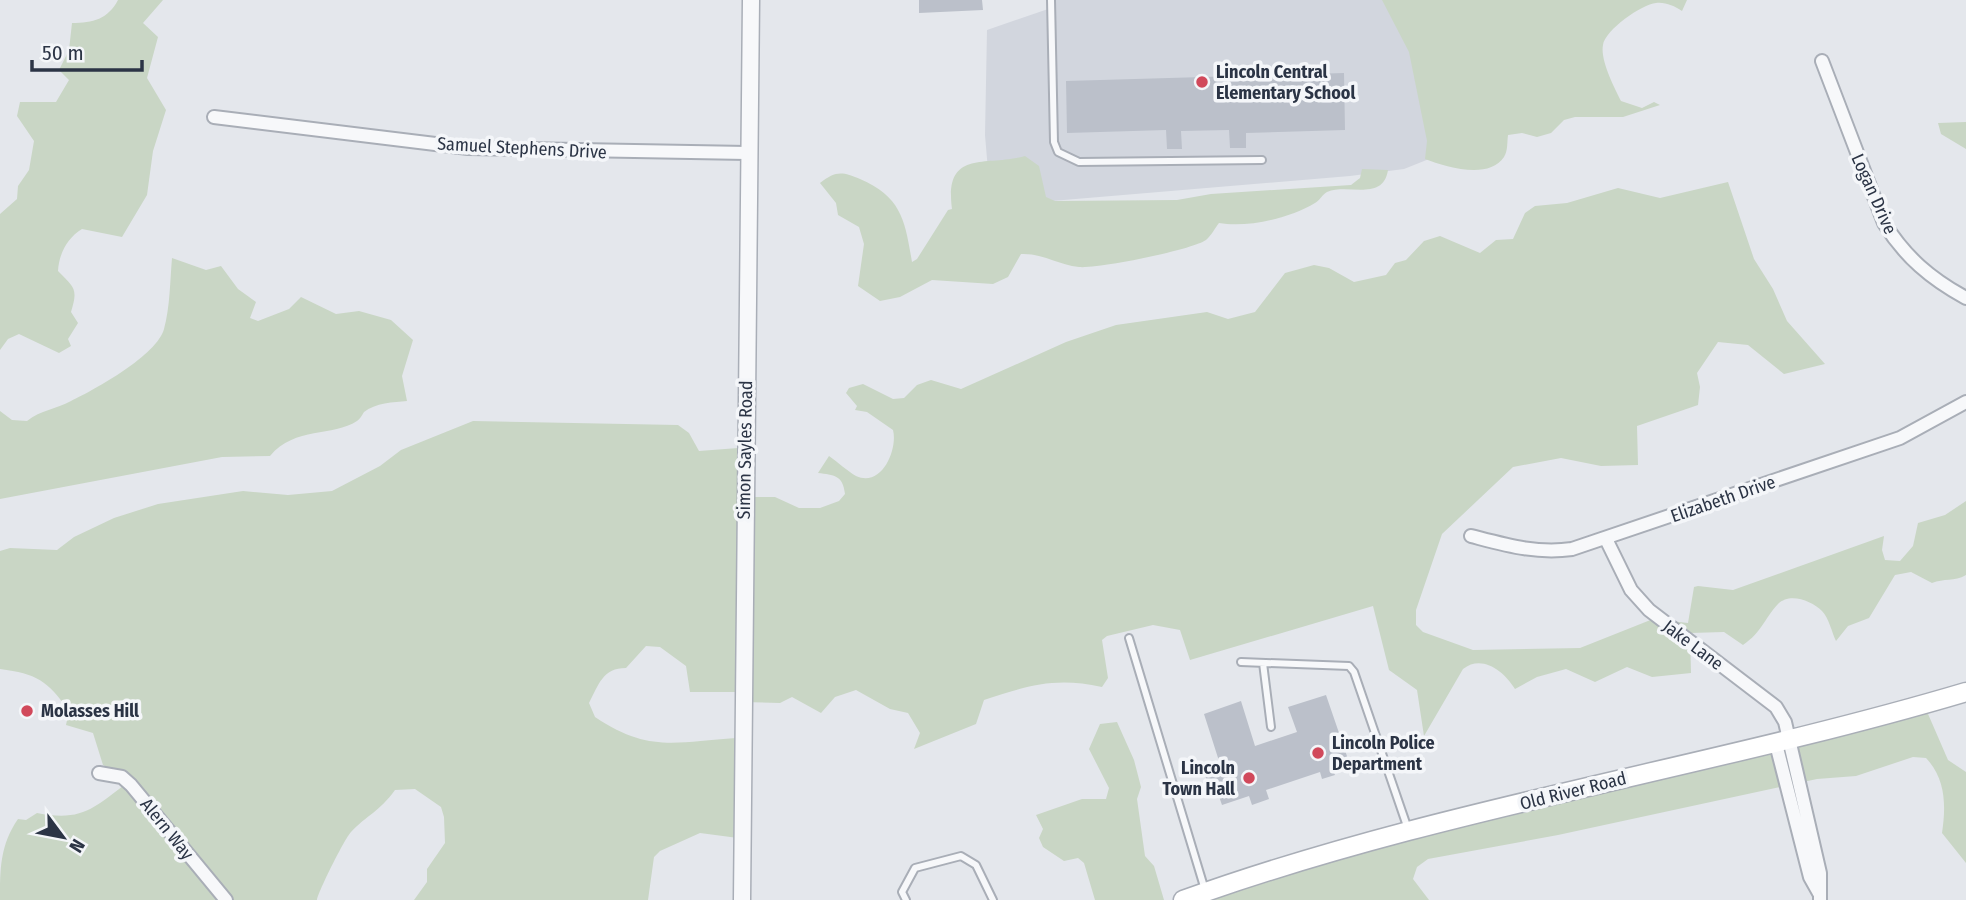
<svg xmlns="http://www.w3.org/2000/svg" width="1966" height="900" font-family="'Fira Sans Condensed',sans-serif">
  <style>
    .built { fill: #d2d6de }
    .green { fill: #c9d6c5 }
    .building { fill: #bbc0ca }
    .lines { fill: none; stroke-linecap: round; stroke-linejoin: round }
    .service-casing { stroke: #a9aeb7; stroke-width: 10 }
    .minor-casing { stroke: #a9aeb7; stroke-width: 16 }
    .tertiary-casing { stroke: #a9aeb7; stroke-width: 19 }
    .secondary-casing { stroke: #a9aeb7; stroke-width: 21 }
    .service { stroke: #f7f8fa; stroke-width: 6 }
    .minor { stroke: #f7f8fa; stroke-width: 12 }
    .tertiary { stroke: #f7f8fa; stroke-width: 16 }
    .secondary { stroke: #fff; stroke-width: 18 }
    .poi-dot { fill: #d1495b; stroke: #f4f6f9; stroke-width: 2.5 }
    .labels { text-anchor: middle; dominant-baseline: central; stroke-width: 7; stroke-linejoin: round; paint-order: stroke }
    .poi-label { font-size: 18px; font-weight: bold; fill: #2b3445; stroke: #f4f6f9; text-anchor: start }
    .street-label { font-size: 18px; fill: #2b3445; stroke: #f4f6f9 }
  </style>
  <rect width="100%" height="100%" fill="#e4e7ec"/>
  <path class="built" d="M1051,0H1395L1405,17L1434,157L1404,169L1350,176L991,206L985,135L987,30L1051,8Z"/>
  <path class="green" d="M118,0H163L143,23L158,37L147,78L166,110L153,151L147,195L122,237L82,229C67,238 59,254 58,271C75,288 78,289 71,312L78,323L68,339L71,346L59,353L19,334L8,339L0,350V214L17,199L18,186L29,170L34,141L17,116L20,102H56L69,80L59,70L69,50L72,23C93,23 108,19 118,0Z
    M1382,0H1687L1682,11C1674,6 1666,2 1656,3C1642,4 1605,30 1603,45C1600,60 1614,87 1621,101L1642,108L1654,102L1660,105L1623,117H1575L1564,120L1551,133L1537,137L1522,133L1508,135C1507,142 1508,151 1504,157C1489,180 1446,167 1425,159L1427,141L1409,52Z
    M1966,122V149L1941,134L1938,123Z
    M1025,156L1039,166L1046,197L1055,201L1177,200L1211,194L1351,185L1360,178L1362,169L1388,170C1383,202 1348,183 1327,192C1323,194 1319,201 1315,203C1290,218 1248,228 1219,223C1215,228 1211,236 1206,240C1192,250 1097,269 1079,267C1058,265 1043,253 1021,254L1008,277L993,284L932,280L900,297L880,301L858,286L864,244L859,227L838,215L836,203L820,183C835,171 842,171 860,179C902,197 905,221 912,262L917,259L948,210L952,209C944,148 986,167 1025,156Z
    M1728,182L1754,259L1773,289L1787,321L1825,364L1784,374L1748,345L1718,342L1697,373L1700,387L1698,405L1637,426L1638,465L1601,466L1561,458L1513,467L1442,534L1416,610V625L1423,632L1473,650L1580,648L1653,619L1688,623L1694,587L1698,586L1733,590L1884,536L1882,550L1885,560L1900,561L1913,546L1918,523L1945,515L1966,501V575C1954,582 1944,578 1932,583L1911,572L1895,575L1869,618L1848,626L1836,641C1832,633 1829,618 1822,611C1812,601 1790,592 1778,604C1764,619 1762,632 1743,645L1724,632L1690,633L1691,673L1652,677L1627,667L1595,682L1566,669L1537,677L1515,689C1504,671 1482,654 1463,669L1424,736L1417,690L1389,670L1373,606L1190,660L1180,630L1153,625L1107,636L1102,640L1108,678L1102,687C1056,677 1029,685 984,700L976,724L914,749L920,733L908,713L890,709L856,690L835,697L821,713L792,697L780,703L742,702L737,692H690L686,666L660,647L646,646L626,668C603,668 599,684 589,703L595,717C649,753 675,742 736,738L738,838L700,833L660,851L654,857L648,900H414L427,882V869L445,843L444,817L441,807L415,789L395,790C379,812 367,815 351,832C345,838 318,892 317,900H0C0,869 0,845 18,819L26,820L37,813C82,822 94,808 128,782L125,776L103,765L93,733L66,725L69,711C47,680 37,674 0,669V551L10,548L57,550L74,537L114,518L158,504L243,491L288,495L332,491L380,466L401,450L473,421L678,425L689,433L699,451L738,448L741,497H775L799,508H820L839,501L845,494C843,475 834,475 818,473L829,456C838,462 847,471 856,476C882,488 898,449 893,430L867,412L855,410L857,406L846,393L849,388L863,384L893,399L904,398L917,385L931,380L961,389L1066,342L1116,325L1207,312L1228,319L1255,312L1285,273L1314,265L1329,268L1354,282L1386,275L1395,263L1406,260L1424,241L1440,236L1480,253L1496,240L1513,239L1525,213L1535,206L1567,203L1618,188L1660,198Z
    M172,258L206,270L221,266L238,289L256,302L250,318L258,321L289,309L301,297L336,314L359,311L391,320L413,340L402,376L407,401C394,402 375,403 364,412C362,415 360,419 357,421C333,437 295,426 270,456L222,457L0,499V411L12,420L27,421C41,410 56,409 71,401C96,389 157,355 164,329C170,307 170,281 172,258Z
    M1925,707L1948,760L1966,772V863L1942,833C1946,806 1946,779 1926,758L1913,757L1856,776L1817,779L1558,835L1428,859L1417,867L1413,879L1429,900H1176Z
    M1117,722L1134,760L1141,787L1137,799L1145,856L1154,866L1164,900H1095L1084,863L1078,858L1064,861L1043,847L1039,838L1043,829L1036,815L1082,799H1106L1109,788L1089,749L1100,724Z"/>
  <path class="building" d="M919,0H982L983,10L919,13Z
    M1344,73L1345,130L1246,133V148H1230L1229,130L1181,131L1182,149H1167L1166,130L1067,133L1066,81Z
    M1326,695L1349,762L1332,768L1335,775L1322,779L1320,772L1266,790L1269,799L1252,805L1249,796L1222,805L1215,785L1209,787L1202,766L1219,761L1204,714L1241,701L1255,746L1297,732L1288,707Z"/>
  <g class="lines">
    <defs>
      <path id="service" d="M1051,0L1054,142L1058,152L1079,162L1262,160
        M1129,638L1205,890
        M1241,662L1349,666L1354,672L1408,829
        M1263,663L1271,727
        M906,900L902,892L915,868L961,856L976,865L993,900"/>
      <path id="minor" d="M1822,61L1884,223C1905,257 1931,279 1966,298
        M214,117L468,148L747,153
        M1471,536C1506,545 1536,554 1572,549L1900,438L1966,402
        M1606,539L1631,590L1649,610L1776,707L1785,722L1820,873V900
        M1776,744L1810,877L1819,893
        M99,773L122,777L131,785L226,900"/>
      <path id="tertiary" d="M742,900L751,0"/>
      <path id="secondary" d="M1183,900C1438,808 1707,769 1966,692"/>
    </defs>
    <use href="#service" class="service-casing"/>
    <use href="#minor" class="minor-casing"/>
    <use href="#tertiary" class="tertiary-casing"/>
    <use href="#secondary" class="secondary-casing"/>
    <use href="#service" class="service"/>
    <use href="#minor" class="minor"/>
    <use href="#tertiary" class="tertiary"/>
    <use href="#secondary" class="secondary"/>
  </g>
  <g class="poi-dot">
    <circle cx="1202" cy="82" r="7"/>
    <circle cx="27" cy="711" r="7"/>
    <circle cx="1318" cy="753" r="7"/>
    <circle cx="1249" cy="778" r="7"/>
  </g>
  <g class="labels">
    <g class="poi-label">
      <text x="1216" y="72">Lincoln Central<tspan x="1216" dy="21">Elementary School</tspan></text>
      <text x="41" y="711">Molasses Hill</text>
      <text x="1332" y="743">Lincoln Police<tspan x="1332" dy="21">Department</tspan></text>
      <text x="1235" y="768" text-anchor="end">Lincoln<tspan x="1235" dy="21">Town Hall</tspan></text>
    </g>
    <g class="street-label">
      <text transform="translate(522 148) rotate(3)">Samuel Stephens Drive</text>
      <text transform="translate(1874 194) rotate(66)">Logan Drive</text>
      <text transform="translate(745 450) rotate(-89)">Simon Sayles Road</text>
      <text transform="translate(1723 499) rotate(-19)">Elizabeth Drive</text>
      <text transform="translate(1693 645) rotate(37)">Jake Lane</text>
      <text transform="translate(1573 791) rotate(-14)">Old River Road</text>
      <text transform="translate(167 829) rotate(51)">Alern Way</text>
    </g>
  </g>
  <g transform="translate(63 837) rotate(122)" stroke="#f4f6f9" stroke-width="5" paint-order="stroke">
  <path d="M0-5L12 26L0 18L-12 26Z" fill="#2b3445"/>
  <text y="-10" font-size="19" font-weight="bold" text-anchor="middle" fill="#2b3445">N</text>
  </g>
  <path d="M32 60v10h110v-10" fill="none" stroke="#2b3445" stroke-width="3.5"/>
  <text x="42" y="60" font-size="21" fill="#2b3445" stroke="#f4f6f9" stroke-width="5" paint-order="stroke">50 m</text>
</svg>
